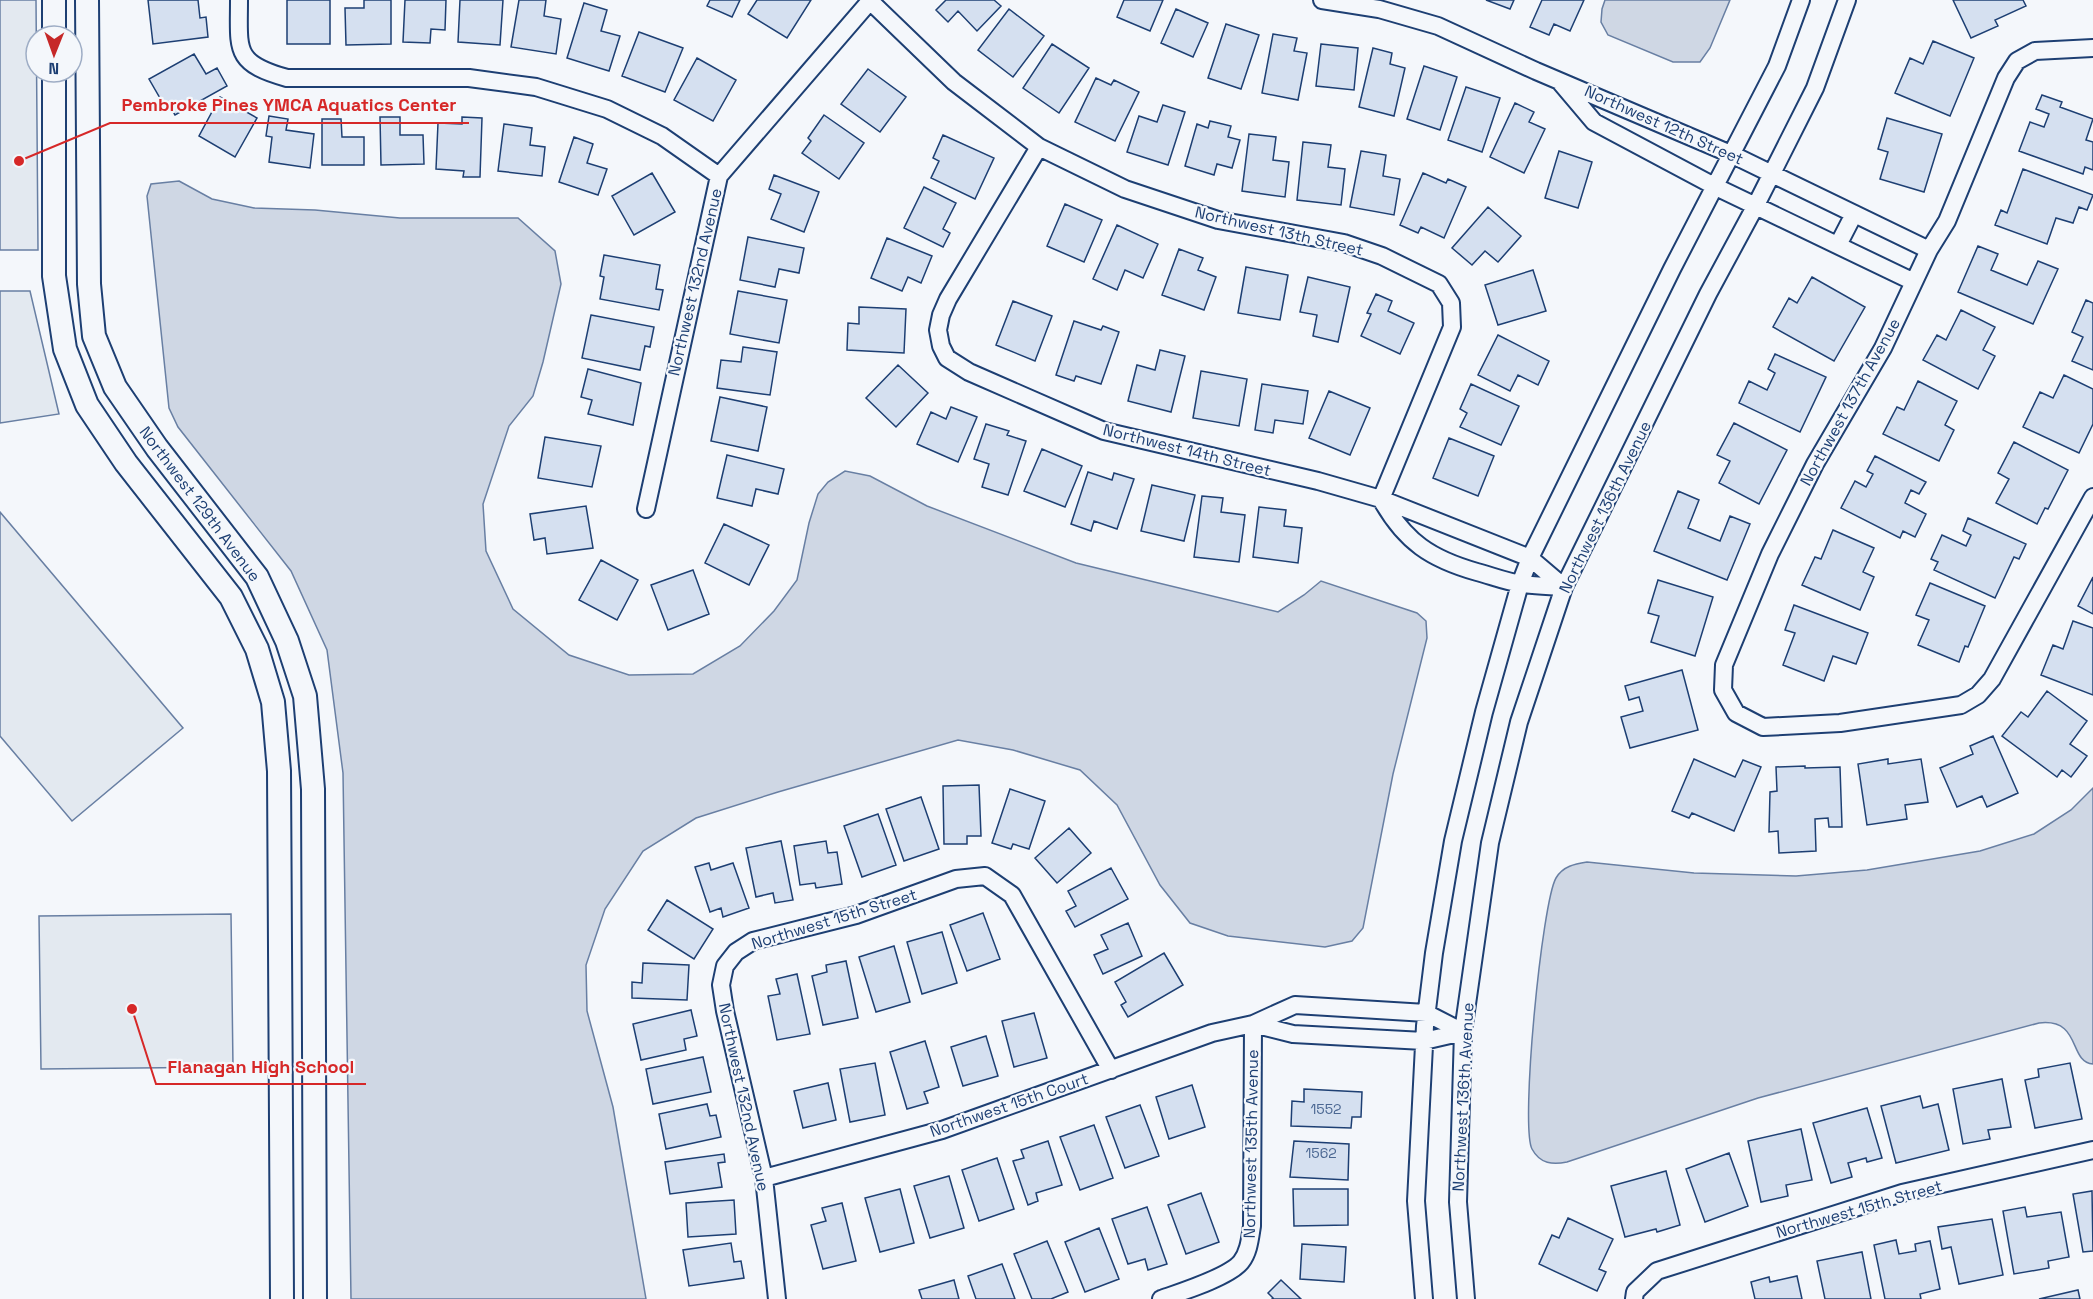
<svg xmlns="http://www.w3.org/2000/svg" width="2093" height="1299" font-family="'Space Grotesk',sans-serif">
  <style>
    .green { fill: #e3e9f0; stroke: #687fa3; stroke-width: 1.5 }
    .water { fill: #cfd7e4; stroke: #687fa3; stroke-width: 1.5 }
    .building { fill: #d5e0f0; stroke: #1d3f73; stroke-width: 1.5 }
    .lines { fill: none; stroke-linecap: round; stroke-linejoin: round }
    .street-casing { stroke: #1d3f73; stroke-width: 20 }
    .secondary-casing { stroke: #1d3f73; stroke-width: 26 }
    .street { stroke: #f4f7fb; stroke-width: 16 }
    .secondary { stroke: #f4f7fb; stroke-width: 22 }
    .labels { text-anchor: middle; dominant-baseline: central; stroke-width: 4.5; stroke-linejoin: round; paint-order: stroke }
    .number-label { font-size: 14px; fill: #4b6792 }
    .street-label { font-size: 16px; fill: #1d3f73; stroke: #f4f7fb }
    .leader { fill: none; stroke: #d62828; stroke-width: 2 }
    .callout-dot { fill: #d62828; stroke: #f4f7fb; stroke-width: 2 }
    .callout-label { font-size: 18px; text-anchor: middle; font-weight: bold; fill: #d62828; stroke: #f4f7fb; stroke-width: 4.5; stroke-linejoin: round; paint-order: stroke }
  </style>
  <rect width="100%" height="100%" fill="#f4f7fb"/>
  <path class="green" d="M0,0H36L38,250H0Z
    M0,291H30L59,414L0,423Z
    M0,512L183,728L72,821L0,736Z
    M231,914L233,1067L41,1069L39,916Z"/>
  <path class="water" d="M1605,0H1730L1710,48L1700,62H1673L1608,35L1601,22L1602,9Z
    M179,181L212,199L254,208L315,210L400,218H518L555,251L561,284L543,362L533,396L509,426L483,504L486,551L513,609L569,655L629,675L693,674L740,646L774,611L797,580L809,523L818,494L828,482L845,471L870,476L927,506L1076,563L1278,612L1304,595L1321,581L1417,613L1426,621L1427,638L1393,774L1363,928L1352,941L1325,947L1228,936L1190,923L1160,885L1117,805L1080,770L1013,750L958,740L778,792L696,818L643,851L605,909L586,965L587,1011L613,1107L646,1299H351L343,773L327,650L291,571L178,427L169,408L147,196L151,184Z
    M2093,788V1064C2068,1062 2082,1018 2039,1023L1758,1098L1567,1162C1553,1165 1540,1164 1532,1149C1520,1126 1542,902 1556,878C1563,866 1575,864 1587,862L1694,873L1796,876L1867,870L1980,851L2034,834L2071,810Z"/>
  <path class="building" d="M148,0H198L200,18L206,17L208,37L153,44Z
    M287,0H330V44H287Z
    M364,0H391V44L346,45L345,8H364Z
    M405,0H446L445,30L431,29L430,43L403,42Z
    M460,0H503L500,45L458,42Z
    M519,0H546L544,16L561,19L556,54L511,47Z
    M710,0H740L732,17L707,6Z
    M757,0H811L787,38L748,14Z
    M946,0H994L1001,6L977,31L958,11L948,22L936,10Z
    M1124,0H1163L1150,31L1117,17Z
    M1486,0H1514L1510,9Z
    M1542,0H1584L1570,31L1554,24L1549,35L1530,27Z
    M1953,0H2023L2026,6L1995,20L1998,26L1971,38Z
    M584,3L607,10L601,31L620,36L609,71L567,58Z
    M1009,9L1044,36L1013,77L978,50Z
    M1176,9L1208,23L1193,57L1161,43Z
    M1226,24L1259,35L1241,89L1208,78Z
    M639,32L683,48L665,92L622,76Z
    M1273,34L1297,38L1294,51L1307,53L1298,100L1262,93Z
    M1933,41L1974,58L1950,116L1895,93L1910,58L1923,64Z
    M1052,44L1089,68L1059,113L1023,88Z
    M1321,44L1358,48L1354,90L1316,86Z
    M1373,48L1392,53L1390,64L1405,68L1394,116L1359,107Z
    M194,54L206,74L217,68L227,86L175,115L168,103L164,105L149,79Z
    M697,58L736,80L713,121L674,100Z
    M1424,66L1457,77L1440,130L1407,119Z
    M868,69L906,97L880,132L841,104Z
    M1096,78L1111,85L1114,80L1139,92L1115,141L1075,122Z
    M1466,87L1500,98L1482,152L1448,140Z
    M2042,95L2062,102L2060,107L2093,119L2086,140L2093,142V170L2085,167L2083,174L2019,151L2030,122L2044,127L2049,114L2036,109Z
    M220,97L257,118L235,157L199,136Z
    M1515,103L1534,112L1529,122L1545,129L1524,173L1490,157Z
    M1163,105L1185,112L1168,165L1127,152L1139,116L1157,122Z
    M824,115L864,143L839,179L802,153L811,141L808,138Z
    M269,116L288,119L286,130L314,134L310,168L269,162L272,137L266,136Z
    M380,117H400V135H423L424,164L381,165Z
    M462,117L482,118L480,177H463L464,171L436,169L438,123L462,124Z
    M1887,118L1942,134L1924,192L1880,179L1888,152L1878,149Z
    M322,119H341L342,137H364V165H322Z
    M1210,121L1231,126L1228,137L1240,140L1232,168L1217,164L1214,175L1185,166L1197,124L1208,128Z
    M504,124L532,128L530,145L545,147L542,176L498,171Z
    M1249,134L1276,137L1273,160L1289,162L1285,197L1242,191Z
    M943,135L994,158L975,199L931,178L939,161L933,158Z
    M574,137L593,144L587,163L607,169L598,195L559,182Z
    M1303,142L1331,145L1328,167L1345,169L1341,205L1297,200Z
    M1361,151L1386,155L1383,176L1400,179L1394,215L1350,207Z
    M1559,151L1592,162L1578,208L1545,198Z
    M2023,169L2093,195L2087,210L2079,207L2073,223L2056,218L2047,244L1995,225L2001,210L2007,213Z
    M652,173L675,212L634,235L612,196Z
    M1423,173L1446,183L1448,179L1466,187L1444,238L1421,227L1418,233L1400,225Z
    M774,175L819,192L804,232L771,219L781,194L769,189Z
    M924,187L956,203L943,229L950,233L943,247L904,228Z
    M1065,204L1102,220L1084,262L1047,246Z
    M1488,207L1521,236L1498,262L1485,251L1472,265L1452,248Z
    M1117,225L1158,244L1143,278L1125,270L1117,290L1093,279Z
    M748,237L804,248L799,273L779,269L775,287L740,280Z
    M887,238L932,256L921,283L908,277L902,291L871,278Z
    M1978,246L1998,254L1991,270L2027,285L2038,261L2058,269L2033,324L1958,292Z
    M1179,249L1203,258L1198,270L1216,277L1204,310L1162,295Z
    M604,255L660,265L656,289L663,290L659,310L600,299L604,277L600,276Z
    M1246,267L1288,275L1280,320L1238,313Z
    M1533,270L1546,311L1498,325L1485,285Z
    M1308,277L1350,287L1338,342L1313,336L1317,315L1300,312Z
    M1812,277L1865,307L1834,361L1773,327L1789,298L1797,303Z
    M738,291L787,300L779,343L730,334Z
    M1376,294L1392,301L1388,311L1414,323L1400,354L1361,336L1371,314L1367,313Z
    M2086,300L2093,303V370L2072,361L2083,337L2072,332Z
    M1013,301L1052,316L1035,361L996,345Z
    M859,307L906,309L904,353L847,350L848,323L859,324Z
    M1961,310L1995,327L1983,350L1995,356L1978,389L1923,360L1937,335L1946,340Z
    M591,315L654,327L650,347L645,346L640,370L582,358Z
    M1074,321L1101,330L1103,326L1119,332L1101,384L1076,376L1074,381L1056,375Z
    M1498,335L1549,361L1538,385L1518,375L1510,391L1478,375Z
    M743,347L777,352L770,395L717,388L721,360L741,362Z
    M1160,350L1185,356L1171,412L1128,401L1137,365L1155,370Z
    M1775,354L1826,377L1800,432L1739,403L1749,381L1767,390L1775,373L1768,369Z
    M898,365L928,393L896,427L866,398Z
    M588,369L641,383L633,425L588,414L592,400L581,397Z
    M1201,371L1247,379L1239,426L1193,418Z
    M2064,375L2093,389V424L2079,453L2023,427L2040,392L2053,398Z
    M1918,381L1957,401L1945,425L1954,430L1939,461L1883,434L1897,407L1904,410Z
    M1262,384L1308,391L1303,424L1275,420L1273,433L1255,430Z
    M1471,384L1519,406L1501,445L1460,427L1467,413L1460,409Z
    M1329,391L1370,408L1350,455L1309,438Z
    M720,397L767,407L758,451L711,441Z
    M951,407L977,417L958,462L917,444L931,412L946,419Z
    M1734,423L1787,450L1759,504L1719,483L1730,461L1717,455Z
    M986,424L1009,431L1007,435L1026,441L1008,495L982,487L989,464L974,459Z
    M545,437L601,446L592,487L538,478Z
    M1449,438L1494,456L1478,496L1433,478Z
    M2014,442L2068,470L2048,509L2045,508L2037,524L1996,503L2009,479L1998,473Z
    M1042,449L1082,466L1065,507L1024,491Z
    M727,455L784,469L778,494L756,489L752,506L717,498Z
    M1875,456L1926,482L1919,494L1911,490L1905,503L1926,514L1915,537L1903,531L1900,538L1841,508L1855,481L1866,487L1873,474L1867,471Z
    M1088,472L1112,480L1114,473L1134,479L1117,529L1094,521L1091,531L1071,524Z
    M1152,485L1195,495L1184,541L1141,531Z
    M1678,491L1699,500L1688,528L1720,541L1730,516L1750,524L1727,580L1654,551Z
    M1202,496L1223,498L1221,512L1245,515L1239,562L1194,557Z
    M586,506L593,548L547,554L545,538L534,540L530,514Z
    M1259,507L1286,510L1284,526L1302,528L1298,563L1253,557Z
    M1968,518L2026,544L2019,559L2014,557L1995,598L1934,570L1938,562L1931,559L1942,535L1966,546L1971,535L1963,531Z
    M724,524L769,545L749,585L705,563Z
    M1833,530L1874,548L1863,572L1874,577L1860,610L1802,585L1815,557L1821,559Z
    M601,560L638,580L617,620L579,600Z
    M693,570L709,614L668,630L651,585Z
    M2093,577V614L2078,606Z
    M1658,580L1713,597L1695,656L1651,642L1659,616L1648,613Z
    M1930,583L1985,606L1968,647L1965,646L1959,662L1918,645L1929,620L1916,615Z
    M1794,605L1868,633L1856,664L1833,656L1824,681L1783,665L1795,633L1785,630Z
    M2073,621L2093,628V695L2041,675L2053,645L2063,649Z
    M1682,670L1698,730L1630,748L1621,717L1643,711L1639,697L1629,700L1625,686Z
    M2047,691L2087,721L2070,744L2087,756L2071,777L2062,770L2057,777L2002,736L2021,712L2028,717Z
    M1993,736L2018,793L1987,807L1982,796L1957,807L1940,768L1973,754L1970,746Z
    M1694,759L1735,777L1743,760L1761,767L1734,831L1692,813L1689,818L1672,811Z
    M1888,759V764L1921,759L1928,802L1905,805L1907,819L1867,825L1858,764Z
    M1805,766V768L1840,767L1842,827H1829L1828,818L1815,819L1816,851L1779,853L1778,831L1769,832L1770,792L1777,791L1776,767Z
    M979,785L981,836H967V844H944L943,786Z
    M1010,789L1045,801L1029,849L1013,844L1011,849L992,843Z
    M921,797L939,849L904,861L886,809Z
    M878,814L896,865L862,877L844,826Z
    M1069,828L1091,853L1057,883L1035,858Z
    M781,841L793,900L775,903L773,893L756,897L746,848Z
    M826,841L828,853L837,852L842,884L816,888L815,883L800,885L794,846Z
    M709,863L711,870L733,863L749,908L723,917L721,908L710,912L695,867Z
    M1111,868L1128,899L1075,927L1066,911L1076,906L1068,891Z
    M667,900L713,929L694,959L648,930Z
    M983,913L1000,959L967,971L950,925Z
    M1128,923L1142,956L1103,974L1094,955L1108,949L1101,935Z
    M942,932L957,983L922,994L907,942Z
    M894,946L910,1002L876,1012L859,957Z
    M1164,953L1183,985L1128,1017L1121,1005L1126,1002L1115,982Z
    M846,961L858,1018L823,1025L812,976L827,972L826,965Z
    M643,963L689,965L687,1000L632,998V982L642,983Z
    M797,974L810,1034L777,1040L768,996L780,994L776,979Z
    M691,1010L697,1036L684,1039L686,1050L641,1060L633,1024Z
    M1034,1013L1047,1058L1014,1067L1002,1021Z
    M986,1036L998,1076L963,1086L951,1047Z
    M925,1041L939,1087L924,1092L928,1103L907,1109L890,1052Z
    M703,1057L711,1092L653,1104L646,1069Z
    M875,1063L885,1115L850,1122L840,1069Z
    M2070,1063L2082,1119L2035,1128L2025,1080L2039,1077L2038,1069Z
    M2002,1079L2011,1127L1988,1130L1990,1139L1963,1144L1953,1089Z
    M828,1083L836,1120L803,1128L794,1091Z
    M1192,1085L1205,1127L1169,1139L1156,1097Z
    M1304,1089L1362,1092L1361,1117H1352L1351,1128L1291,1126L1292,1101L1304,1102Z
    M1920,1096L1923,1108L1938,1104L1949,1150L1896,1163L1881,1106Z
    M707,1104L710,1116L716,1115L721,1137L666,1149L659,1114Z
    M1140,1105L1159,1156L1125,1168L1106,1117Z
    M1867,1108L1882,1158L1867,1162L1866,1158L1848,1163L1852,1177L1831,1183L1813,1123Z
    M1094,1125L1113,1178L1080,1190L1060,1137Z
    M1801,1129L1812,1180L1786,1185L1788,1196L1761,1202L1748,1141Z
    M1048,1141L1062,1185L1036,1193L1038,1201L1028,1205L1013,1161L1024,1158L1021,1150Z
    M1294,1141L1349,1144L1348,1180L1290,1177Z
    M1729,1153L1748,1206L1705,1222L1686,1169Z
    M724,1154L725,1162L718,1163L722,1187L670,1194L665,1162Z
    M997,1158L1014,1209L979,1221L962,1170Z
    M1666,1171L1680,1225L1657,1232L1656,1229L1625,1237L1611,1186Z
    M949,1176L964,1228L930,1238L914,1186Z
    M900,1189L914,1243L880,1252L865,1198Z
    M1293,1189H1348V1225L1294,1226Z
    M2092,1191L2093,1251L2083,1252L2073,1194Z
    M1201,1193L1219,1242L1186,1254L1168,1205Z
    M734,1200L736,1234L688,1237L686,1203Z
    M842,1203L856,1261L823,1269L811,1225L826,1221L822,1208Z
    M1147,1207L1167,1264L1148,1270L1145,1259L1128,1264L1112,1219Z
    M2025,1207L2027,1217L2061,1212L2069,1257L2048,1261L2049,1268L2014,1274L2003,1211Z
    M1568,1218L1613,1239L1599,1269L1606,1272L1597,1291L1539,1264L1552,1235L1559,1238Z
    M1992,1219L2003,1275L1959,1284L1951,1247L1942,1249L1938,1227Z
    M1099,1228L1119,1279L1085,1292L1065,1242Z
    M1896,1240L1899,1254L1916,1251L1915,1244L1930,1241L1940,1289L1920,1294L1921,1299H1885L1874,1245Z
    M1047,1241L1068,1292L1051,1299H1032L1014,1254Z
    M731,1243L734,1262L741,1261L744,1278L689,1286L683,1250Z
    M1302,1244L1346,1247L1344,1282L1300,1279Z
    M1862,1252L1871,1299H1825L1817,1261Z
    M1002,1264L1015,1299H976L968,1276Z
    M1797,1276L1802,1299H1755L1751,1282L1769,1277L1770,1282Z
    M954,1280L959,1299H922L919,1290Z
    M1281,1280L1301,1299H1272L1273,1298L1268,1293Z
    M2078,1290L2080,1299H2039Z"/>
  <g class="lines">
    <defs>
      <path id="street" d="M239,0C239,50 233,63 287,78H469L536,87L607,109L662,136L719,176
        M869,0L954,82L1039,147L1125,189L1218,220L1344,243L1382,256L1439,284L1451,303L1452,327L1381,499
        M1322,0L1379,9L1438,26L1536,71L1733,155L1929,250
        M2093,48L2035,51L2017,61L2006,78L1947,221L1929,250L1883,348L1815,464L1770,554L1724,665L1723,690L1736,713L1763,727L1840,723L1961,705L1978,695L1992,679L2093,497
        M1561,83L1594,122L1716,187L1914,282
        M1039,147L948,299L941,315L938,330L941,346L947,358L969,372L1104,431L1318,481L1381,499L1530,558L1564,587
        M1838,245L1854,214
        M1381,499C1405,542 1431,559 1477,572C1492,576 1507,582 1522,584C1536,586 1550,586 1564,587
        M646,509L719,176L870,1
        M1253,1024L1293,1034L1424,1041L1463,1032
        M764,1178L942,1130L1212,1033L1253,1024L1295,1005L1426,1013L1463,1032
        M777,1299L764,1178L725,1011L721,985L725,966L736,952L753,941L856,915L956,879L985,876L1012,895L1111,1070
        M1161,1299C1181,1292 1229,1277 1241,1262C1249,1252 1250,1238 1252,1226L1253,1024
        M1424,1299L1416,1201L1425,1026L1434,953L1453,841L1484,712L1520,584L1530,558L1672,269L1777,66L1801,0
        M1466,1299L1458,1202L1463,1032L1490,843L1519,722L1564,587L1708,294L1756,205L1815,88L1847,0
        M1634,1299L1635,1292L1657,1271L1902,1193L2093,1150"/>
      <path id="secondary" d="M54,0V36
        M87,0L89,284L94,336L115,387L157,448L257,577L287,641L305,696L313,789L315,1299
        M54,72V276L65,349L87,405L126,463L231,597L257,649L273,702L279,771L282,1299"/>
    </defs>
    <use href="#street" class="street-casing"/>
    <use href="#secondary" class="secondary-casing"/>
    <use href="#street" class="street"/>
    <use href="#secondary" class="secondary"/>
  </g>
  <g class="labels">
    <g class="number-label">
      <text x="1326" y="1109">1552</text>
      <text x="1321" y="1153">1562</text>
    </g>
    <g class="street-label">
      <text transform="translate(1664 125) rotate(24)">Northwest 12th Street</text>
      <text transform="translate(1279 231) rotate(13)">Northwest 13th Street</text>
      <text transform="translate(695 282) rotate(-77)">Northwest 132nd Avenue</text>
      <text transform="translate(1850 402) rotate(-61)">Northwest 137th Avenue</text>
      <text transform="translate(1187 450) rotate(14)">Northwest 14th Street</text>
      <text transform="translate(200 504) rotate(53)">Northwest 129th Avenue</text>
      <text transform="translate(1605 507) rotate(-64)">Northwest 136th Avenue</text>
      <text transform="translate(834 919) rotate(-17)">Northwest 15th Street</text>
      <text transform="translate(744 1097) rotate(78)">Northwest 132nd Avenue</text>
      <text transform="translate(1463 1097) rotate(-87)">Northwest 136th Avenue</text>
      <text transform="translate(1009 1105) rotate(-19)">Northwest 15th Court</text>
      <text transform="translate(1251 1144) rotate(-89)">Northwest 135th Avenue</text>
      <text transform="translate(1859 1209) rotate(-16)">Northwest 15th Street</text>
    </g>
  </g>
  <path class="leader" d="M19 161L110 123H469M132 1009L156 1084H366"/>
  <g class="callout-dot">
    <circle cx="19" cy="161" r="6"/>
    <circle cx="132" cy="1009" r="6"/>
  </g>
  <g class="callout-label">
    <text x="289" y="111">Pembroke Pines YMCA Aquatics Center</text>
    <text x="261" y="1073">Flanagan High School</text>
  </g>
  <g transform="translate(54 54) rotate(181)"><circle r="28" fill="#f4f7fb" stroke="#9eadc5" stroke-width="1.5"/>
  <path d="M0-4.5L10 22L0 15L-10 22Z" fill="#c62828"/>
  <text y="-9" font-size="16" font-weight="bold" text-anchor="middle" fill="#1d3f73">N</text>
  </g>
</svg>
